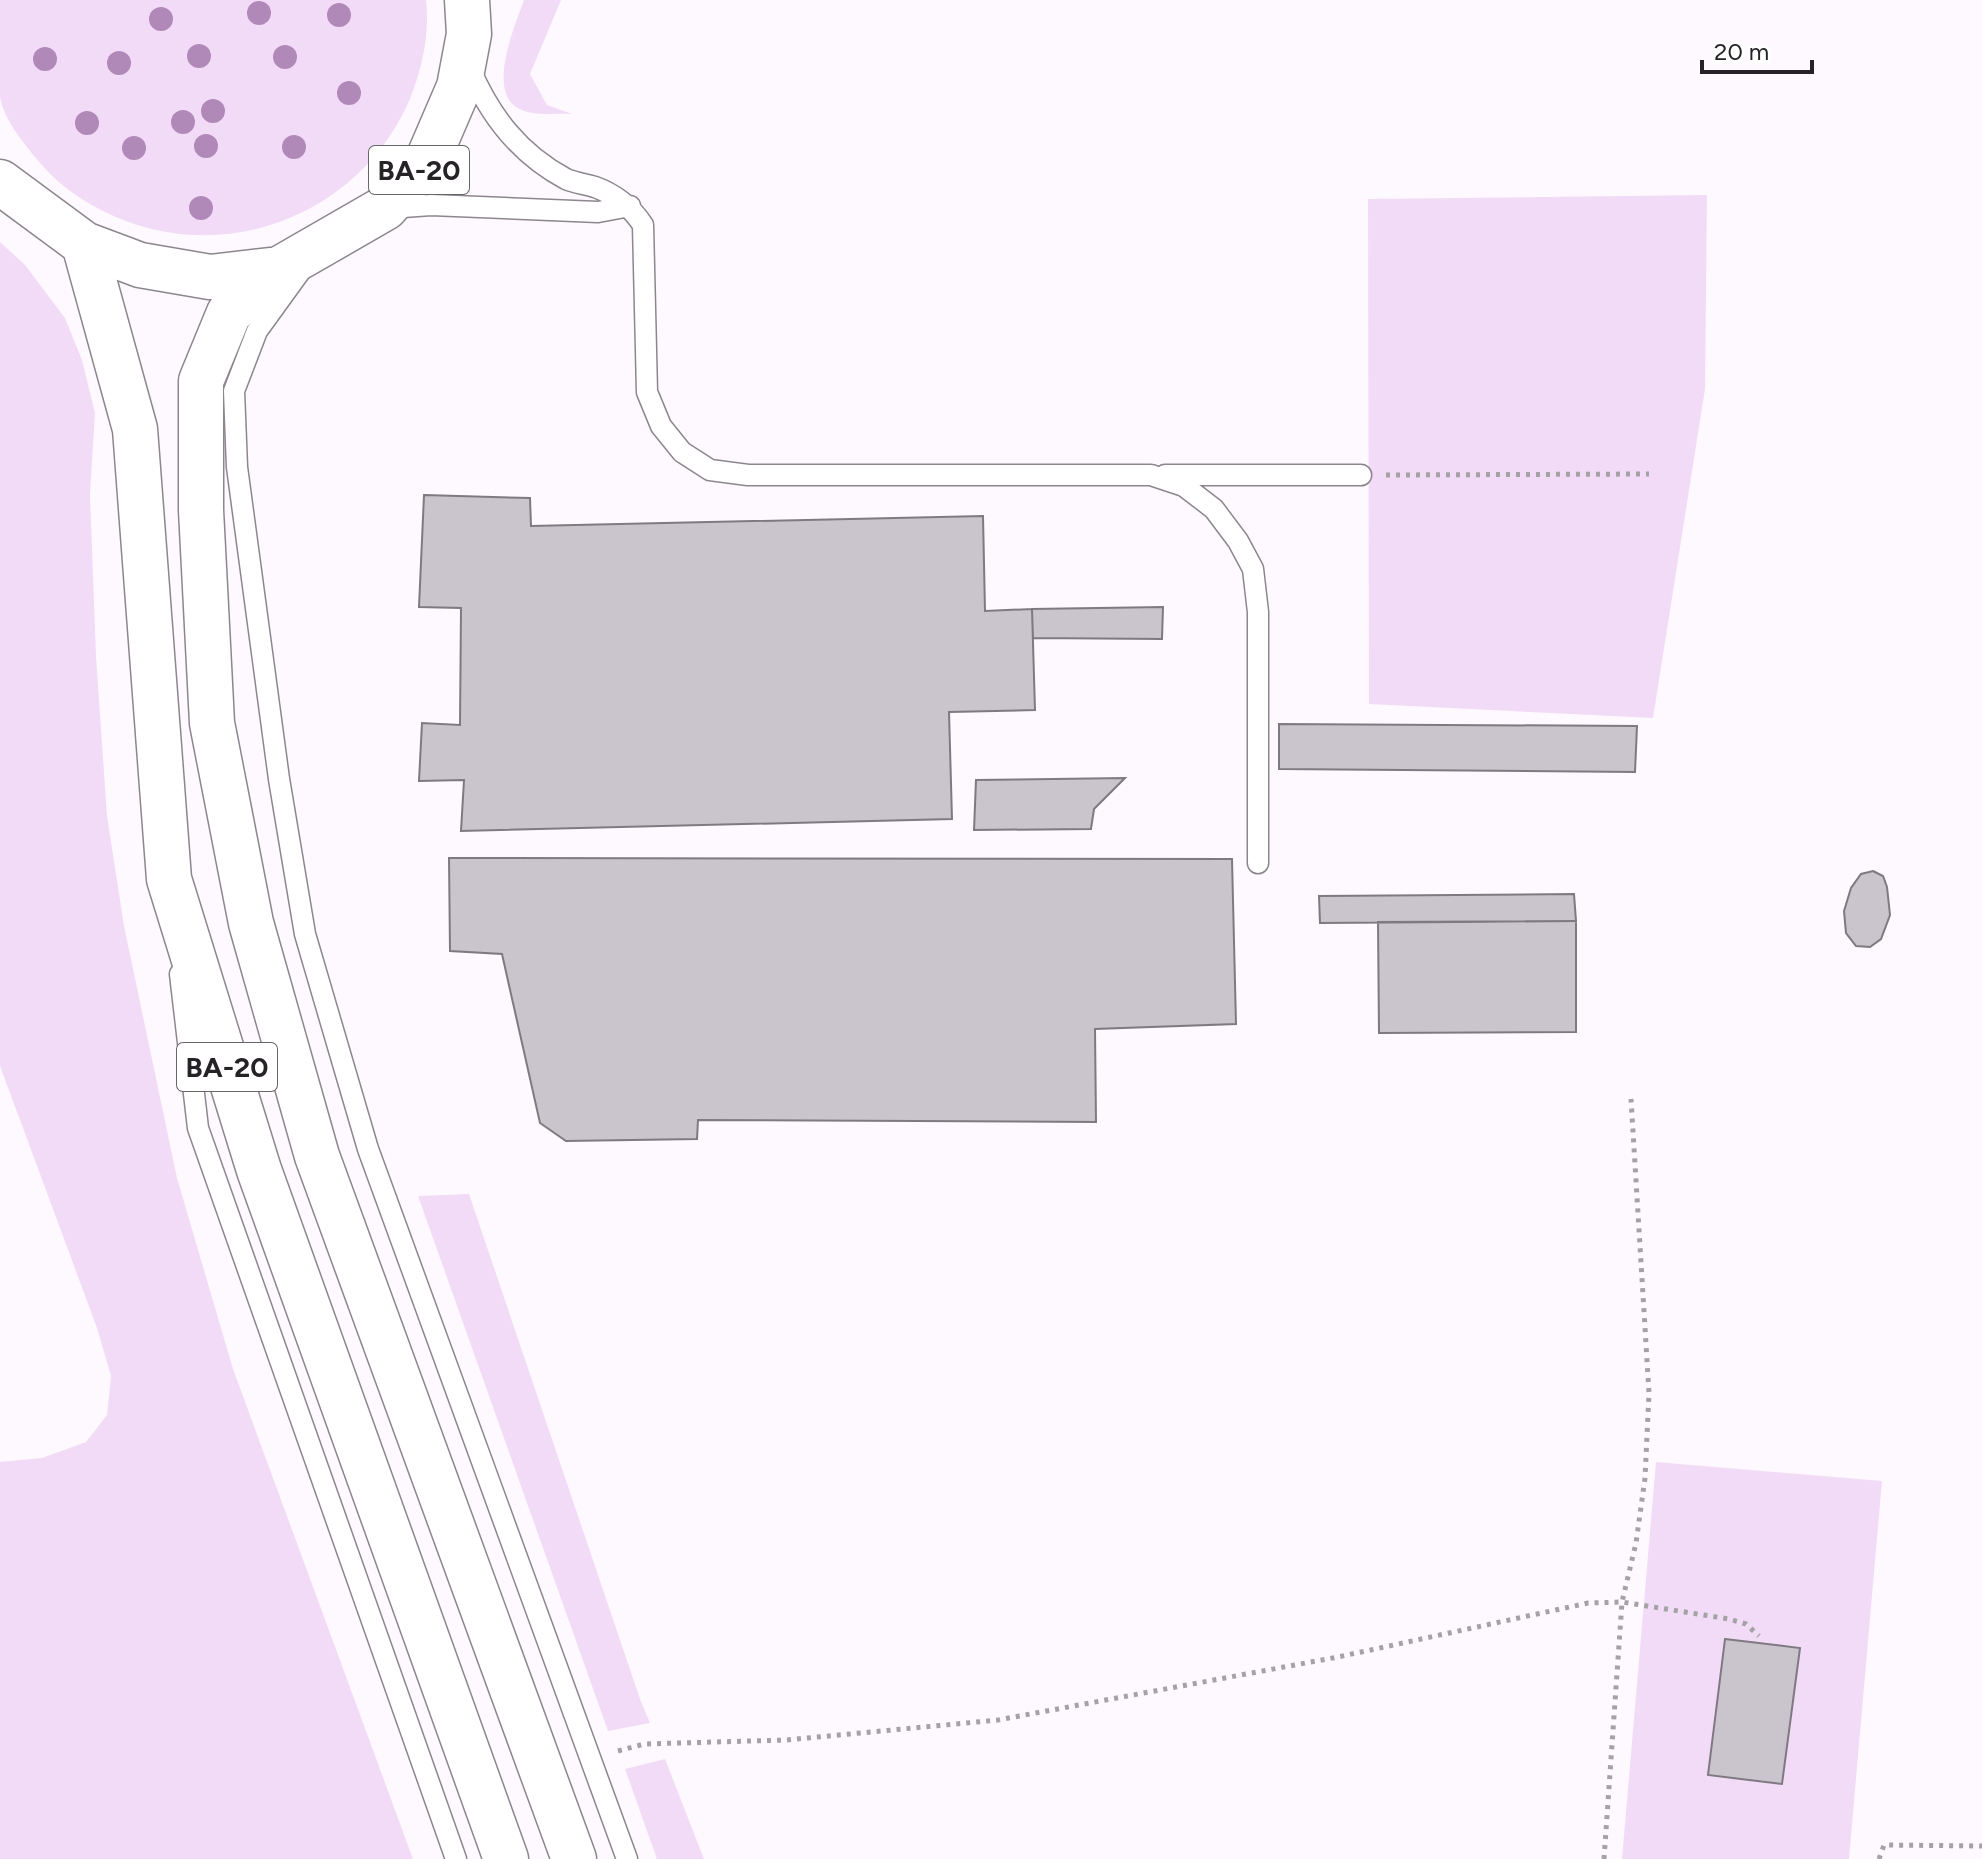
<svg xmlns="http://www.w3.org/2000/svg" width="1982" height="1859" font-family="Figtree,sans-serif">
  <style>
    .green { fill: #f2dbf6 }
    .building { fill: #cac4cc; stroke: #7f7981; stroke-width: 2 }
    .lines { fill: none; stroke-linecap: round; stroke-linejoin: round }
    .service-casing { stroke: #8d868e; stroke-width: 23 }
    .trunk-casing { stroke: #8d868e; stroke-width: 47 }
    .path { stroke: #a5a2a6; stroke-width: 5; stroke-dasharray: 4 6; stroke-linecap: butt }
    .service { stroke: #fff; stroke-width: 20 }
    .trunk { stroke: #fff; stroke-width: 44 }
    .tree { fill: #b189b9 }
    .labels { text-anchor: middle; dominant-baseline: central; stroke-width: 6; stroke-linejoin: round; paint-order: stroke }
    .shield { fill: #fff; stroke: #666567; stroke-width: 2 }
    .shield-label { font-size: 28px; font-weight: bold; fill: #252326 }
  </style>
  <rect width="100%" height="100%" fill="#fdf9fe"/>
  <path class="green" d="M0,0H426C430,34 422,70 409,101C362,209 237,263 126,221C94,209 63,190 41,164C26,146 4,121 0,97C0,88 0,76 0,67C0,45 0,22 0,0Z
    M524,0H561L530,74L547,105L572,114C555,113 531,117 516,107C488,88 515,25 524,0Z
    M1707,195L1705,389L1653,718L1369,704L1368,199Z
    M0,242L25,265L65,318L82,360L95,413L90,494L96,657L107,816L124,926L177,1178L233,1369L413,1859H0V1462L42,1458L86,1442L107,1415L111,1376L97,1328L0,1066Z
    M469,1194L640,1699L650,1723L608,1731L418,1196Z
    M1656,1462L1882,1481L1849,1859H1622Z
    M665,1759L704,1859H657L625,1769Z"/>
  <path class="building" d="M424,495L530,498L531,526L983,516L985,611L1032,609L1035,710L949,712L952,819L461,831L464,780L419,781L422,723L460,725L461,608L419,607Z
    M1163,607L1162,639L1033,638L1032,609Z
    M1279,724L1637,726L1635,772L1279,769Z
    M1125,778L1094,809L1091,829L974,830L976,780Z
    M449,858L1232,859L1236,1024L1095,1029L1096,1122L698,1120L697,1139L566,1141L540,1123L502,954L450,951Z
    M1873,871L1883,876L1887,887L1890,915L1881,939L1870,947L1856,946L1846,933L1844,911L1851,888L1861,874Z
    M1574,894L1576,921L1320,923L1319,896Z
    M1576,921V1032L1379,1033L1378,922Z
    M1725,1639L1800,1648L1782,1784L1708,1775Z"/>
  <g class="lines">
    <defs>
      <path id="service" d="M470,69C490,116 519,154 566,179C575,183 586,184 595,187C617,195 631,207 643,225L647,392L661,426L682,452L710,470L748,475H1151L1184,486L1214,509L1238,541L1253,569L1258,612V863
        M389,208L431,205L598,212L630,206
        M299,273L257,331L234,391L237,467L279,779L305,934L368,1149L627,1859
        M1165,475H1361
        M180,974L198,1128L456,1859"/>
      <path id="trunk" d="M467,0L469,34L459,87L428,159L385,208L279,269L229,313L201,381V510L212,723L251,923L317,1156L574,1859
        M0,182L84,244L140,265L210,277L279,269
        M84,244L135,429L169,879L259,1170L506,1859"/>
    </defs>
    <use href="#service" class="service-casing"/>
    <use href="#trunk" class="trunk-casing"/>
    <path class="path" d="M1386,475L1649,474
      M618,1751L644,1744L786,1740L998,1720L1338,1657L1588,1603L1622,1602L1729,1619L1746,1624L1759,1636
      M1604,1859L1622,1602L1636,1543L1645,1478L1649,1393L1631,1099
      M1879,1859L1884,1845L1982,1846"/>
    <use href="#service" class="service"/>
    <use href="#trunk" class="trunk"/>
  </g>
  <g class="tree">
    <circle cx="259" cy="13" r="12"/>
    <circle cx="339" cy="15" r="12"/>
    <circle cx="161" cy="19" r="12"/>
    <circle cx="199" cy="56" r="12"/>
    <circle cx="285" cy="57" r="12"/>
    <circle cx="45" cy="59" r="12"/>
    <circle cx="119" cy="63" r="12"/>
    <circle cx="349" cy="93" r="12"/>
    <circle cx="213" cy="111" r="12"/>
    <circle cx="183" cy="122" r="12"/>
    <circle cx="87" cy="123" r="12"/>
    <circle cx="206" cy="146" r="12"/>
    <circle cx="294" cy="147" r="12"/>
    <circle cx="134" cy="148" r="12"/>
    <circle cx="201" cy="208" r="12"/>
  </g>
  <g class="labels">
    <g class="shield">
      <rect x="369" y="146" width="100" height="48" rx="6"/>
      <rect x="177" y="1043" width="100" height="48" rx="6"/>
    </g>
    <g class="shield-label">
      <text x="419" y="170">BA-20</text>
      <text x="227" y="1067">BA-20</text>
    </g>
  </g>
  <path d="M1702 60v12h110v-12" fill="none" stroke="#252326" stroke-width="4"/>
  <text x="1714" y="60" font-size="24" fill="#252326" stroke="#ffffff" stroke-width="6" paint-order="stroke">20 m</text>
</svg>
